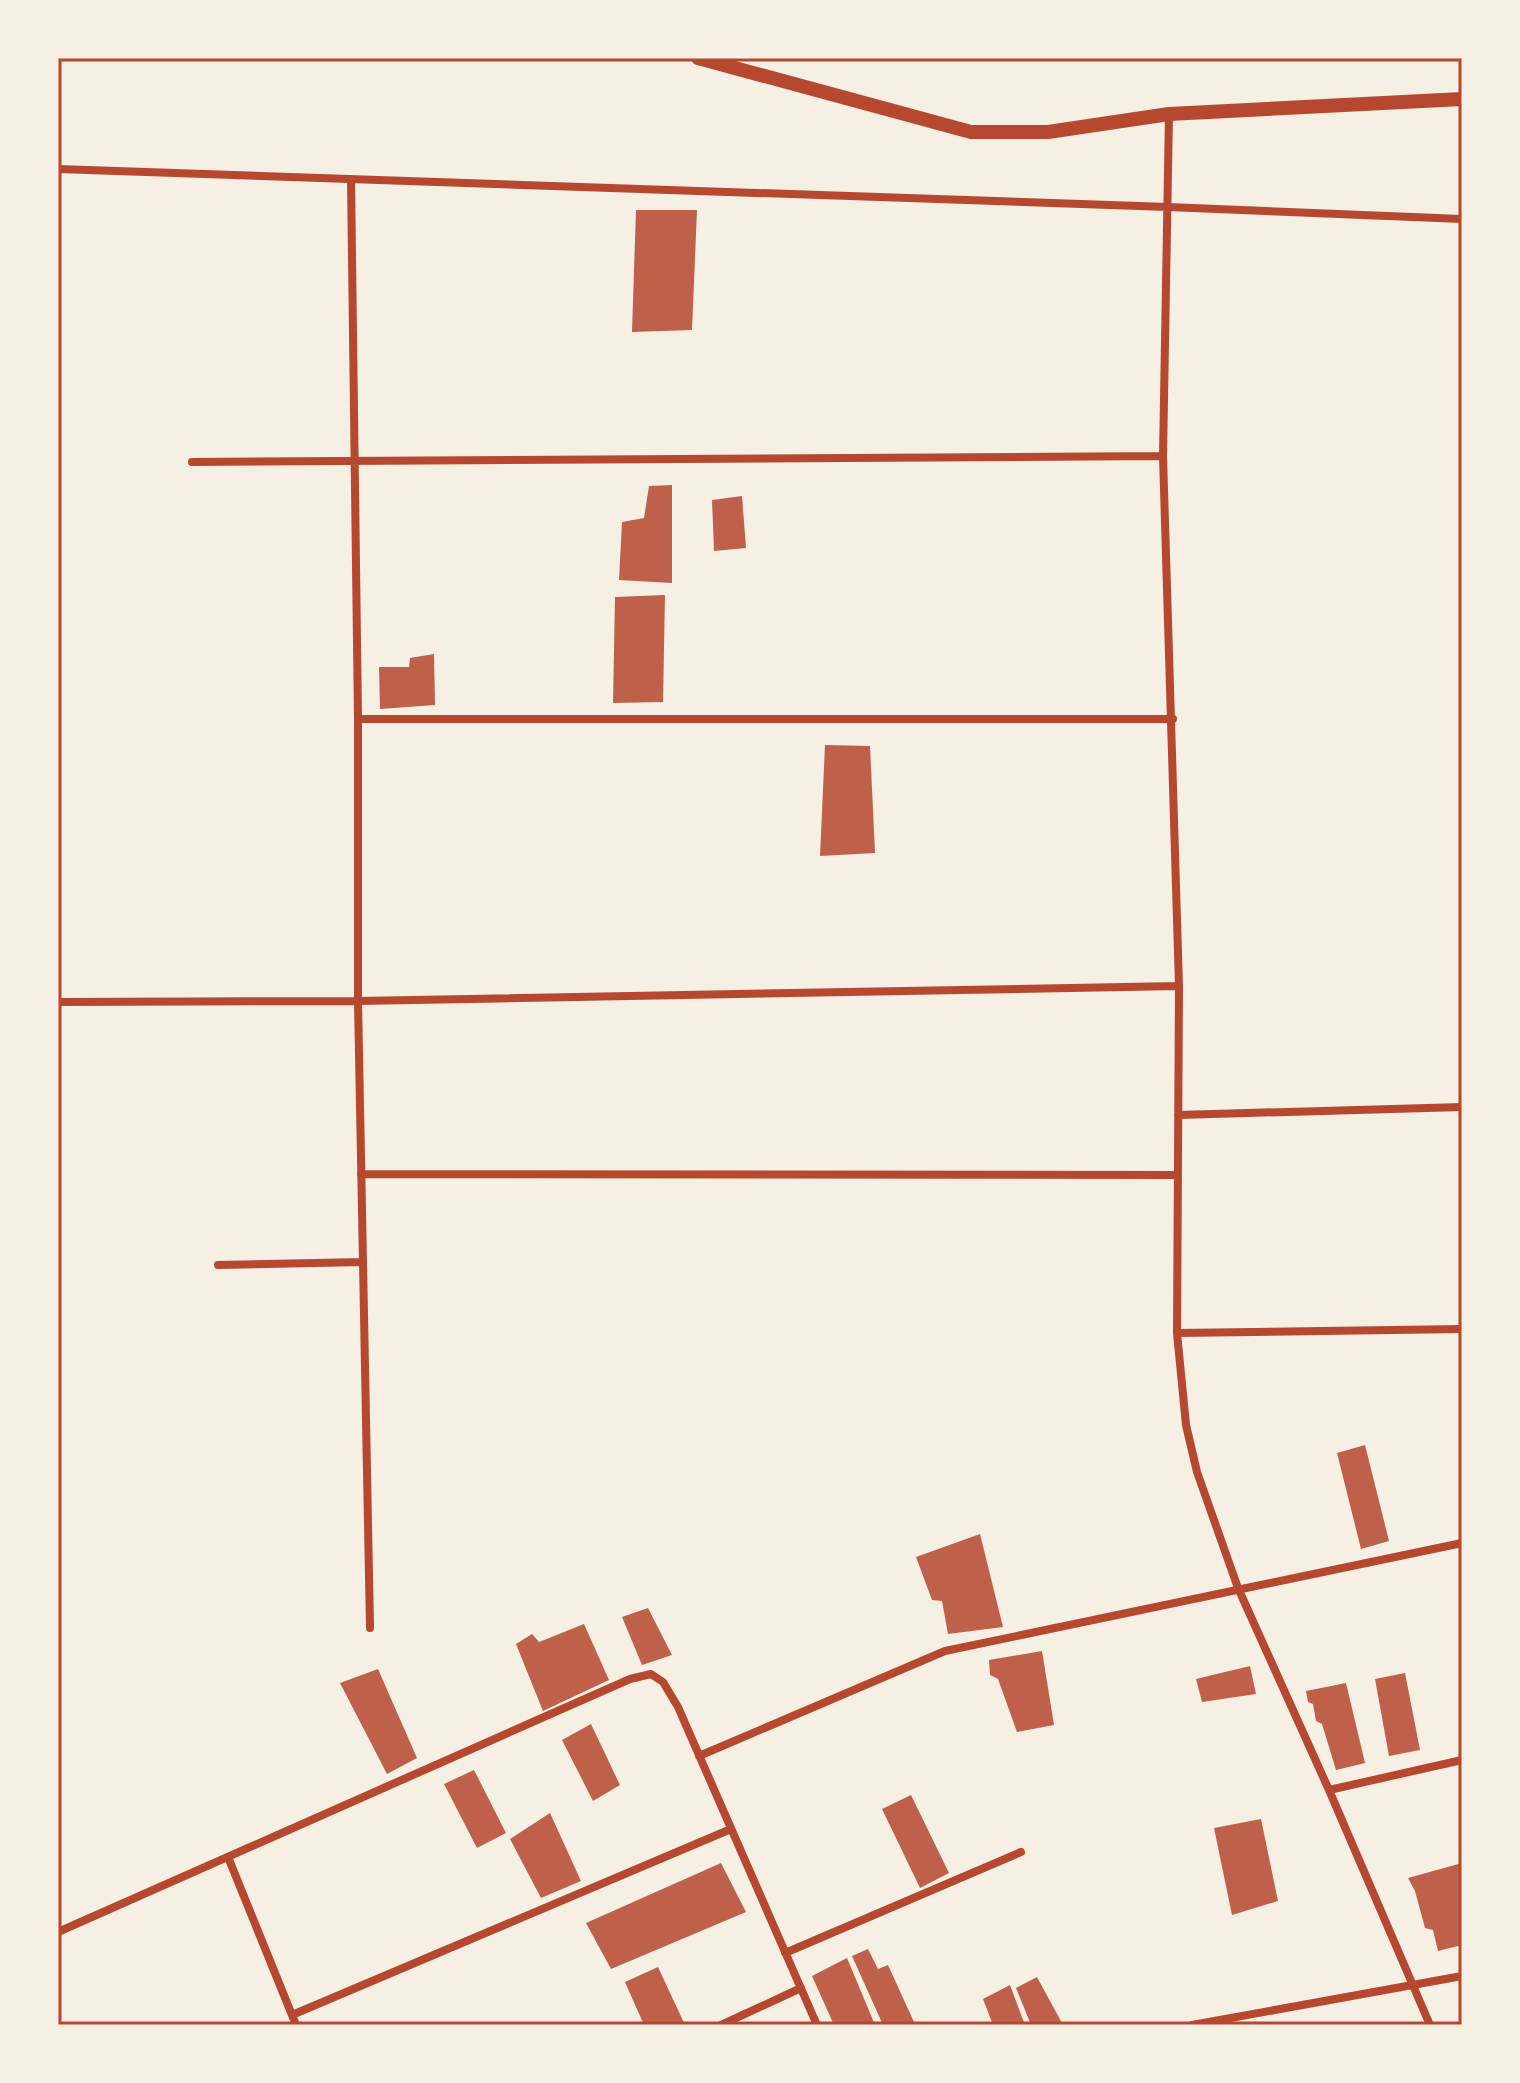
<svg xmlns="http://www.w3.org/2000/svg" width="1520" height="2083" font-family="'Roboto Condensed',sans-serif">
  <style>
    .building { fill: #bf614a }
    .lines { fill: none; stroke-linecap: round; stroke-linejoin: round }
    .minor { stroke: #b5482f; stroke-width: 8 }
    .tertiary { stroke: #b5482f; stroke-width: 14 }
    .neatline { fill: none; stroke: #b5482f; stroke-width: 3 }
  </style>
  <rect width="100%" height="100%" fill="#f6efe4"/>
  <path class="building" d="M636 210H697L692 330 632 332Z
    M672 485V583L619 580 622 522 644 518 649 486Z
    M742 496 746 548 714 551 712 500Z
    M665 595 663 702 613 703 615 597Z
    M434 654 435 705 380 709 379 667H409L410 658Z
    M825 745 870 746 875 853 820 856Z
    M1365 1445 1389 1541 1361 1549 1337 1453Z
    M980 1534 1003 1627 948 1634 942 1601 932 1600 916 1557Z
    M648 1608 672 1655 642 1665 622 1617Z
    M584 1624 609 1680 543 1711 516 1644 532 1634 539 1642Z
    M1042 1651 1054 1725 1017 1732 998 1679 990 1675 989 1660Z
    M1250 1666 1256 1694 1202 1702 1196 1679Z
    M378 1669 417 1758 387 1774 340 1683Z
    M1405 1673 1420 1750 1389 1756 1375 1679Z
    M1346 1683 1365 1763 1336 1770 1322 1724 1316 1721 1313 1704 1308 1702 1306 1691Z
    M591 1724 620 1785 593 1801 562 1740Z
    M474 1770 506 1833 477 1848 444 1784Z
    M911 1795 949 1873 920 1888 882 1809Z
    M550 1813 581 1881 541 1898 510 1839Z
    M1261 1819 1278 1901 1232 1915 1214 1828Z
    M721 1863 746 1912 611 1969 586 1923Z
    M1462 1863V1945L1438 1951 1433 1930 1425 1928 1415 1891 1408 1878Z
    M868 1949 878 1969 888 1965 914 2022 908 2025H883L852 1956Z
    M847 1958 875 2025H834L812 1976Z
    M658 1967 685 2025H644L625 1982Z
    M1037 1977 1063 2025H1031L1016 1988Z
    M1010 1985 1025 2025H993L983 1999Z"/>
  <g class="lines">
    <path class="minor" d="M1169 114 1163 456 1179 986 1177 1333 1186 1425 1197 1472 1238 1588 1329 1790 1430 2025
      M58 169 1168 207 1462 219
      M351 179 358 719V1001L370 1628
      M192 462 1163 456
      M358 719H1173
      M58 1002 358 1001 1179 986
      M1178 1115 1462 1107
      M361 1174 1178 1175
      M218 1265 363 1262
      M1177 1333 1462 1329
      M699 1756 945 1651 1462 1543
      M1329 1790 1462 1760
      M228 1857 296 2025
      M58 1932 630 1679 651 1674 663 1682 678 1707 817 2025
      M785 1953 1021 1852
      M292 2015 731 1829
      M721 2025 801 1988
      M1192 2025 1462 1976"/>
    <path class="tertiary" d="M698 58 971 132H1048L1169 114 1462 99"/>
  </g>
  <rect width="1520" height="2083" fill="none" stroke="#f6efe4" stroke-width="120"/>
  <rect x="60" y="60" width="1400" height="1963" class="neatline"/>
</svg>
